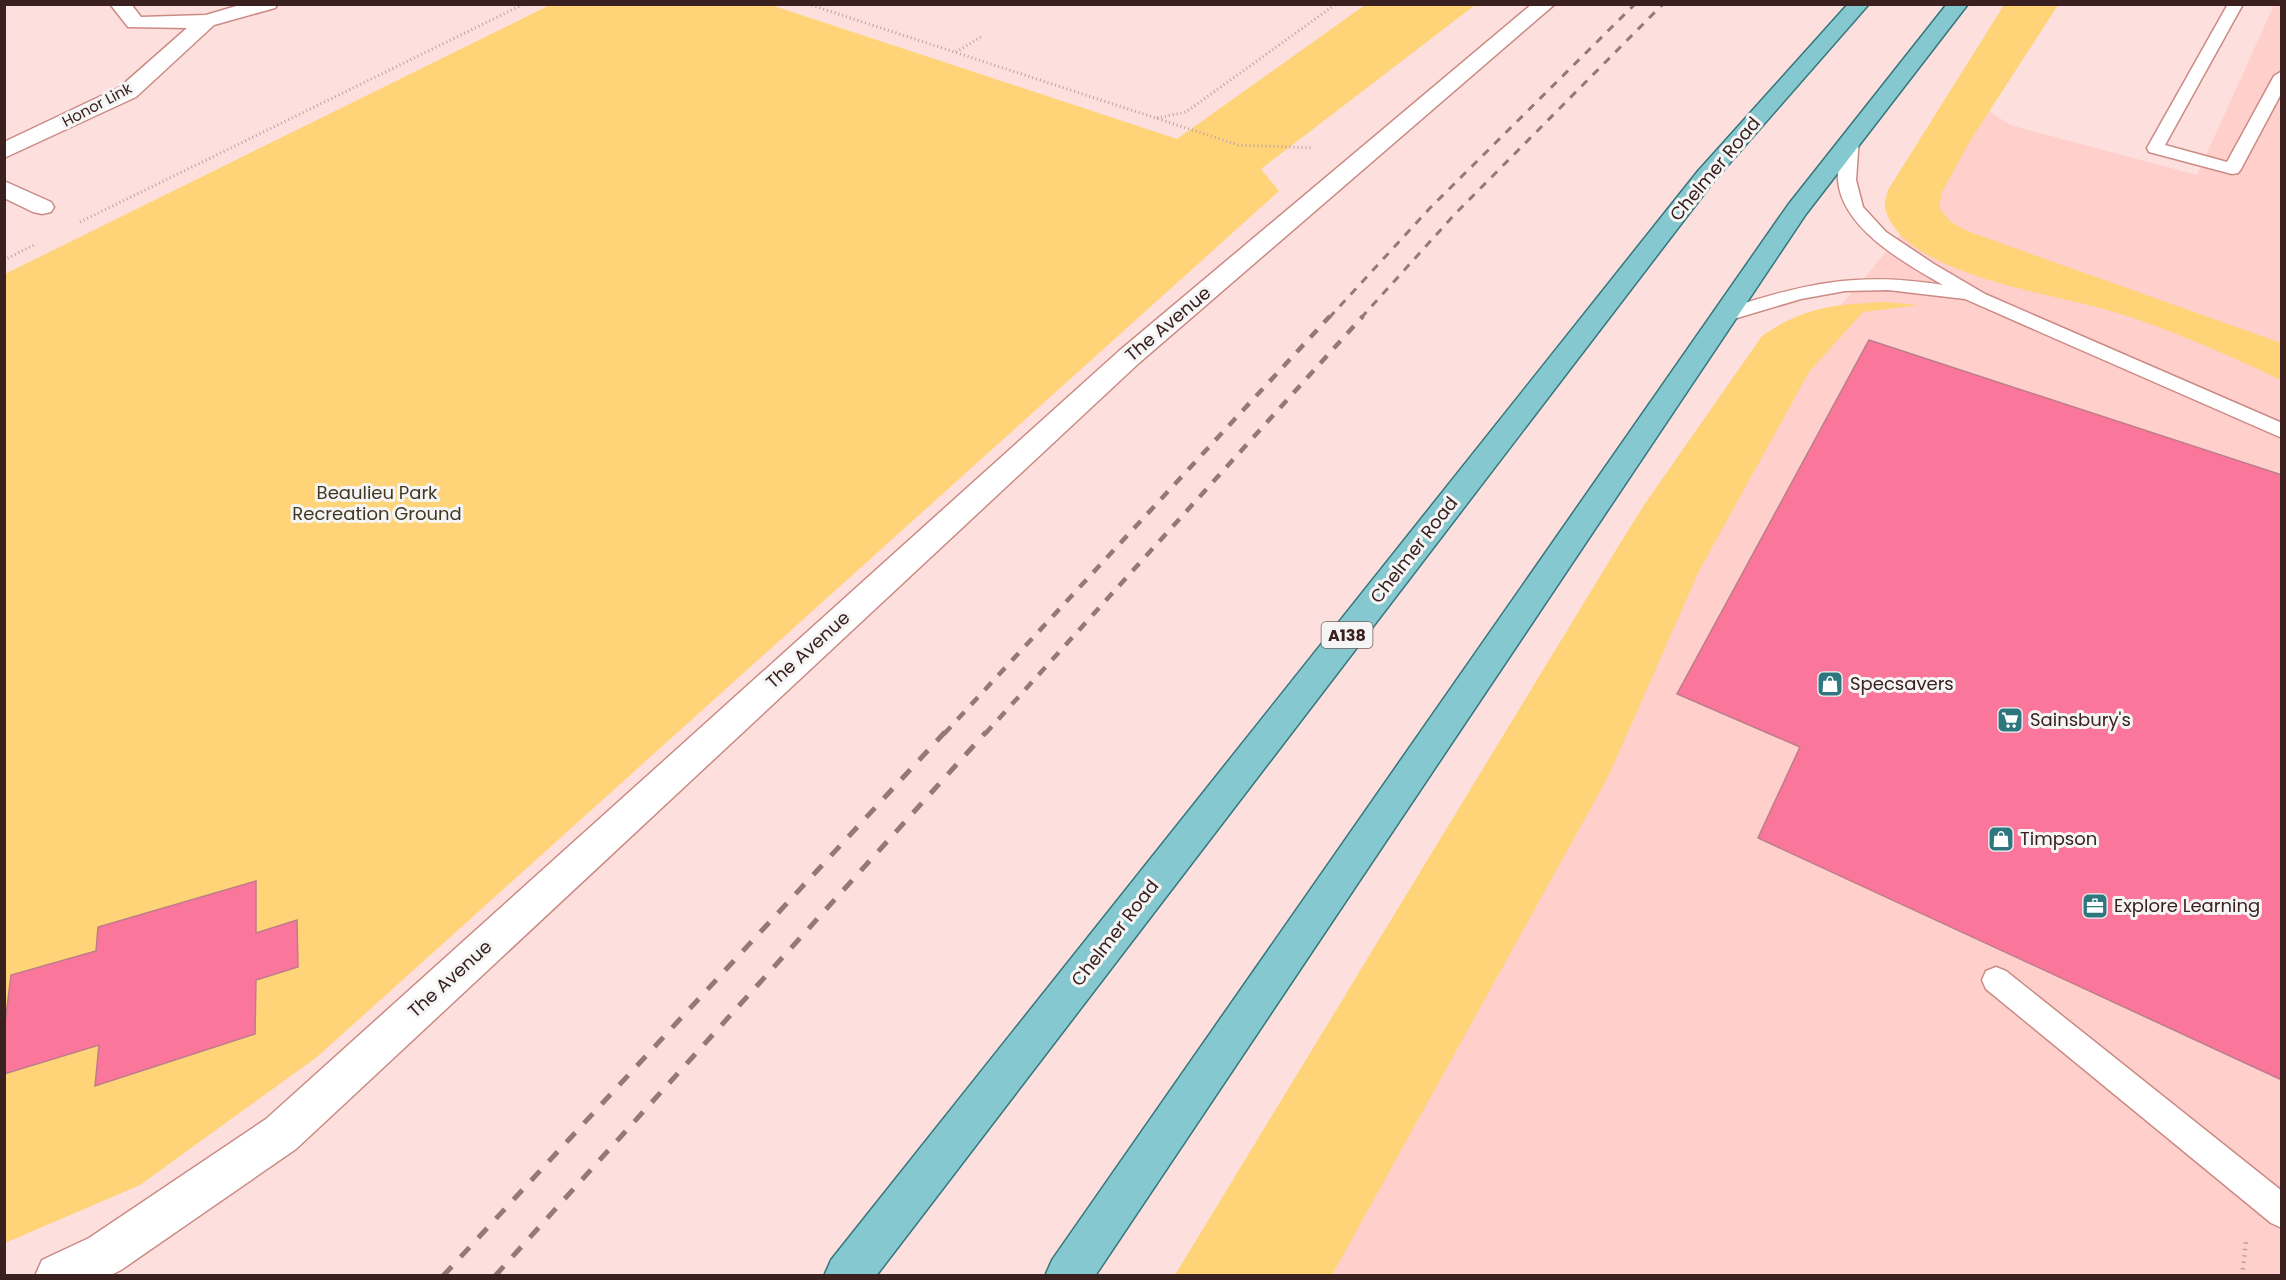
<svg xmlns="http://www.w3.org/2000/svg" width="2286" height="1280" font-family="Poppins,sans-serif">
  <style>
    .built { fill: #ffcfcb }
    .green { fill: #ffd378 }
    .building { fill: #fb769b; stroke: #bc7d8b; stroke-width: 1.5 }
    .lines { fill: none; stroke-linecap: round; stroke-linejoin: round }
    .lane-casing { stroke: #cc8a85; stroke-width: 3 }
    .street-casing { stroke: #cc8a85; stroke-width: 3 }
    .primary-casing { stroke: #35767d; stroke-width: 3 }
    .path-far1 { stroke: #bea29f; stroke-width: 3; stroke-dasharray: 1 3; stroke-linecap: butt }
    .path { stroke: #bea29f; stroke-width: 4.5; stroke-dasharray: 1.5 5; stroke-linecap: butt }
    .lane { fill: #fff; fill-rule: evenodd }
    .street { fill: #fff; fill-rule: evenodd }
    .primary { fill: #85c8cf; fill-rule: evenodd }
    .rail-far2 { stroke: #947976; stroke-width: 3; stroke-dasharray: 8 8; stroke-linecap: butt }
    .rail-far1 { stroke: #947976; stroke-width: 4.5; stroke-dasharray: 10 10; stroke-linecap: butt }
    .rail { stroke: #947976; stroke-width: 5; stroke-dasharray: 13 13; stroke-linecap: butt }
    .labels { text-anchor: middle; stroke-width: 6; stroke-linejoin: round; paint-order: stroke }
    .far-street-label { font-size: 15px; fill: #3a211f; stroke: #f5f5f5 }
    .shield { fill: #f5f5f5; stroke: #72615f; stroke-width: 1.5 }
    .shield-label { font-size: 16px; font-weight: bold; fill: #3a211f }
    .street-label { font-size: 18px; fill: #3a211f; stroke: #f5f5f5 }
    .park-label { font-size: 18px; fill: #423720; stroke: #f5f5f5 }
    .poi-label { font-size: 18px; fill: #3a211f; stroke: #f5f5f5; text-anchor: start }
  </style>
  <rect width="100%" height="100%" fill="#fde0dd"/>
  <path class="built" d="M2274 5H2281V1275L1316 1276 1820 330 1918 214 1989 111 2010 125 2197 175Z"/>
  <path class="green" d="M550 5H771L1177 139 1365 5H1475L1261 169 1279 191 317 1057 140 1185 5 1243V274Z
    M2004 5H2058L1970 141 1942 192 1939 208 1951 222 1967 231 2281 343V380C2226 354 2170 329 2111 311 2057 294 1901 275 1885 208 1884 203 1887 195 1888 190Z
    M1885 302 1919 305 1863 312 1809 372 1699 571 1608 777 1332 1275H1175L1616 550 1644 505 1762 336C1803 307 1837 304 1885 302Z"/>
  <path class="building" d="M1869 340 2282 475V1080L1758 838 1800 747 1677 694Z
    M256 881V933L297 920 298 967 256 980 255 1034 95 1086 99 1045 4 1074V1032L11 975 96 951 98 927Z"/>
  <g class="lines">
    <g class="lane-casing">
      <path id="lane" d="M2228 4H2243L2165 145 2227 162 2274 76 2282 71V92L2241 169 2238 173 2232 174 2149 152 2147 148Z
        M1851 133 1859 138 1856 180 1863 207 1886 232 1934 264 1985 294 2282 423V438L1965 299 1888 290 1845 291 1801 299 1727 321 1720 319 1717 315 1720 311C1802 284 1856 271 1943 285 1905 263 1842 229 1838 180 1837 167 1841 151 1843 138Z
        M1996 967 2006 971 2282 1191V1228L2271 1223 1986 989 1982 980 1986 971Z"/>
    </g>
    <g class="street-casing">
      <path id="street" d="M110 4H131L141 17 206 15 243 4H278L275 8 214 25 136 97 4 158V142L120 87 187 28 128 27Z
        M1532 4H1555L1139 363 296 1149 121 1270 109 1276H35L42 1260 89 1238 266 1119 1119 351Z
        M4 181 51 202 54 207 51 212 42 214 33 212 4 198Z"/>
    </g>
    <g class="primary-casing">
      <path id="primary" d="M1848 4H1869L1714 181 876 1276H824L831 1260 1698 171Z
        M1947 4H1968L1806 214 1095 1276H1045L1052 1260 1788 205Z"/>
    </g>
    <path class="path-far1" d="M808 4 1238 145 1313 148
      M956 52 981 37
      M1157 118 1186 112 1336 4
      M80 222 524 4
      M4 260 36 244"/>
    <path class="path" d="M2242 1276 2246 1241"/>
    <use href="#lane" class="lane"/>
    <use href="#street" class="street"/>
    <use href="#primary" class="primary"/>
    <path class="rail-far2" d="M1329 318 1430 208 1635 4
      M1361 318 1455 214 1663 4"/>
    <path class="rail-far1" d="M944 734 1330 316
      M985 734 1363 316"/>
    <path class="rail" d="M443 1276 945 732
      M495 1276 986 732"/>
  </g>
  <defs>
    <g id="shop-square" transform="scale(1.35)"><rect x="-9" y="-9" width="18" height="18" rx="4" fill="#2f777f" stroke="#f5f5f5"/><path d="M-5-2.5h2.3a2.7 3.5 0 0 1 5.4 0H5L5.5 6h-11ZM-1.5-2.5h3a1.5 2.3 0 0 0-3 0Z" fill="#fff"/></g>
    <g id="supermarket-square" transform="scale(1.35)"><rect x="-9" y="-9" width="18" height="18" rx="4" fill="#2f777f" stroke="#f5f5f5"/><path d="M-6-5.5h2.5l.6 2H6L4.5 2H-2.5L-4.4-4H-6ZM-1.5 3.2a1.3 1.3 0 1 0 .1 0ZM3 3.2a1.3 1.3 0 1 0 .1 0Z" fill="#fff"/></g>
    <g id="office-square" transform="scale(1.35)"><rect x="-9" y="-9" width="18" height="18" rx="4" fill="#2f777f" stroke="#f5f5f5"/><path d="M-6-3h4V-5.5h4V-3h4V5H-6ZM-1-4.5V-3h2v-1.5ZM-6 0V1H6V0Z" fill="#fff"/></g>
  </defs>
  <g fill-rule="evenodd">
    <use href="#shop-square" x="1830" y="684"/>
    <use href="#supermarket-square" x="2010" y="720"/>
    <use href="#shop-square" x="2001" y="839"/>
    <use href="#office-square" x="2095" y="906"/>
  </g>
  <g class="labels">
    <g class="far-street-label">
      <text transform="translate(97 105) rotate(-28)" y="5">Honor Link</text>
    </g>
    <rect class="shield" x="1321.5" y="622" width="51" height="26" rx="4.5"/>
    <g class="shield-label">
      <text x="1347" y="641">A138</text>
    </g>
    <g class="street-label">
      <text transform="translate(1715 169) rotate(-50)" y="6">Chelmer Road</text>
      <text transform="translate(1168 324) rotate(-40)" y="6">The Avenue</text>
      <text transform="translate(1414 550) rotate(-52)" y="6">Chelmer Road</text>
      <text transform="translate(808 650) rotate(-42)" y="6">The Avenue</text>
      <text transform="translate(1115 933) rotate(-52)" y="6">Chelmer Road</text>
      <text transform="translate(450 979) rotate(-42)" y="6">The Avenue</text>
    </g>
    <g class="park-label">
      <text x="377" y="499">Beaulieu Park<tspan x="377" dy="21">Recreation Ground</tspan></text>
    </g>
    <g class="poi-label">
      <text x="1850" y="690">Specsavers</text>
      <text x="2030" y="726">Sainsbury's</text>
      <text x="2020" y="845">Timpson</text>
      <text x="2114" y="912">Explore Learning</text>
    </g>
  </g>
  <rect width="2286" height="1280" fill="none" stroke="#3a211f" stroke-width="12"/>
</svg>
